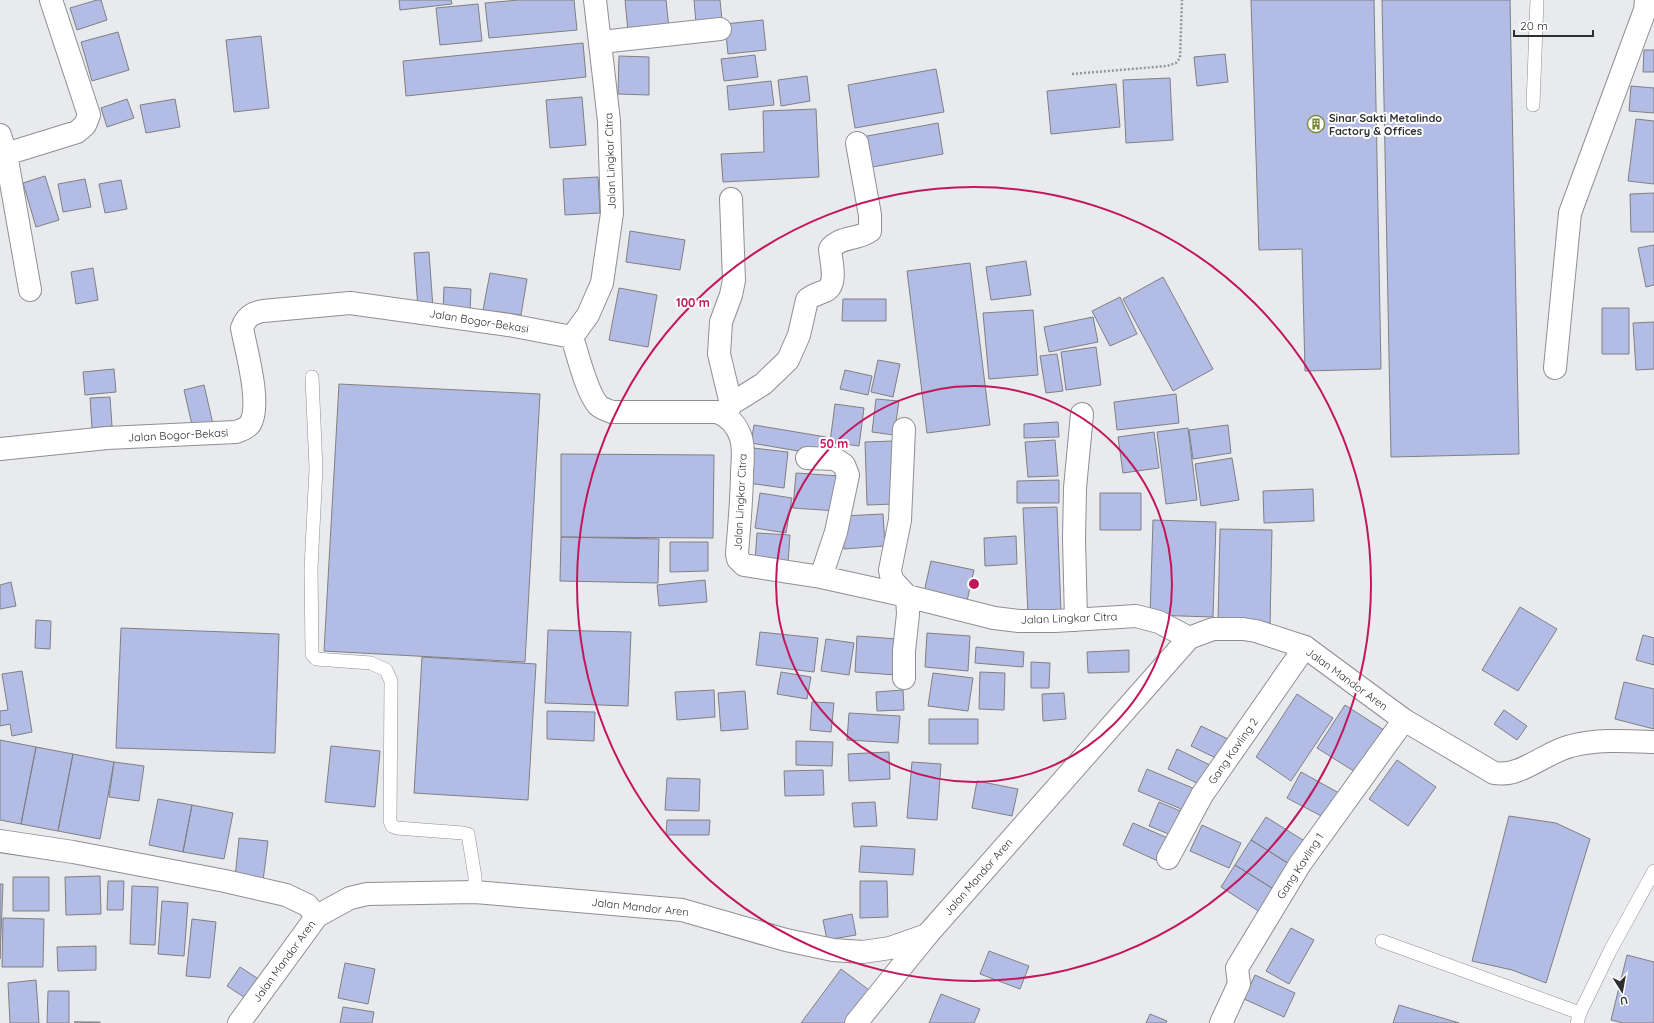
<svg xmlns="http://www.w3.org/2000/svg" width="1654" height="1023" font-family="Quicksand,sans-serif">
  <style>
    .building { fill: #b3bce5; stroke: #7f8083 }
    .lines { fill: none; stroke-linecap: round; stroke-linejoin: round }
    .lane-casing { stroke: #8f8f93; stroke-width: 14 }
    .street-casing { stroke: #8f8f93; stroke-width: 24 }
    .secondary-casing { stroke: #8f8f93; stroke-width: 24 }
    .path { stroke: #959698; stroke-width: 2.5; stroke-dasharray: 2 2; stroke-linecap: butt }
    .lane { stroke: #fff; stroke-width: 13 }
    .street { stroke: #fff; stroke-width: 22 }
    .secondary { stroke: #fff; stroke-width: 22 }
    .ring { fill: none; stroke: #c2185b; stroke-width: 2 }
    .labels { text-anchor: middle; stroke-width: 4; stroke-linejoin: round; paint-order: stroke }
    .poi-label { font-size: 11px; font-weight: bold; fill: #2e2f30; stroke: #fff; text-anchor: start }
    .street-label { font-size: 11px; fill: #2e2f30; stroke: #fff }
    .centre { fill: #c2185b; stroke: #fff; stroke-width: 2 }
    .ring-label { font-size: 12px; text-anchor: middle; font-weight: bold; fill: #c2185b; stroke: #fff; stroke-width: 4; stroke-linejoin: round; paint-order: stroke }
  </style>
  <rect width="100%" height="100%" fill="#e9eaed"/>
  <path class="building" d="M97 0H101L107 20 77 30 70 8Z
    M399 0H451L452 4 400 10Z
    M519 0H574L577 30 489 38 485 3Z
    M625 0H666L669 28 628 32Z
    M694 0H720L722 20 696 23Z
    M1251 0H1374L1381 369 1305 371 1302 249 1259 250Z
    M1382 0H1510L1519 454 1391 457Z
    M478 4 482 41 440 45 436 8Z
    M763 20 766 50 728 54 725 24Z
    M118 32 129 70 92 81 81 42Z
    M261 36 269 108 234 112 226 40Z
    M583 43 586 77 406 96 403 61Z
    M1644 50H1654V72H1643Z
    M1225 54 1228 82 1197 86 1194 57Z
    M755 55 758 77 724 81 721 59Z
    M619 56 649 57V95L618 94Z
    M936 69 944 112 855 128 848 85Z
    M807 76 810 101 781 106 778 80Z
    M1170 78 1173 140 1126 143 1123 80Z
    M771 81 774 105 729 110 727 86Z
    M1116 84 1120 127 1051 134 1047 91Z
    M1631 86 1654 88V113L1629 111Z
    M582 97 586 145 550 148 546 100Z
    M127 99 134 118 107 127 101 108Z
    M175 99 180 127 146 133 140 105Z
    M816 109 819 177 723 182 721 154 764 152 763 111Z
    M1636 119 1654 121V184L1628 181Z
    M938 123 943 154 867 168 862 137Z
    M45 176 59 220 36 227 23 183Z
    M598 177 600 213 565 215 563 179Z
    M85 179 91 207 63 212 58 184Z
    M121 180 127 209 105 213 99 184Z
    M1654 193V232H1631L1630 194Z
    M630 231 685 240 680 270 626 262Z
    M1654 245V285L1646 287 1638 248Z
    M429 252 433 308 418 309 414 253Z
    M1026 261 1031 295 991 300 986 267Z
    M970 263 990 425 927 433 907 271Z
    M93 268 98 300 76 304 71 272Z
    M490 273 527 279 521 315 483 310Z
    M1163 277 1213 369 1173 391 1123 299Z
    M444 287 471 289 470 312 443 310Z
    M619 288 657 295 648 347 609 340Z
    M1120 297 1137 334 1110 346 1092 311Z
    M843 299H886V321H842Z
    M1602 308H1629V354H1602Z
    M1033 310 1038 375 989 379 983 313Z
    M1093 317 1098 342 1049 352 1044 327Z
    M1654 322V369L1636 370 1633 323Z
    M1096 347 1101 385 1066 390 1061 352Z
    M1057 354 1063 391 1046 393 1040 356Z
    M878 360 900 364 893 397 871 392Z
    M114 369 116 392 85 395 83 372Z
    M845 370 872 376 868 395 840 389Z
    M339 384 540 394 525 662 324 651Z
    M204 385 213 424 193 429 184 390Z
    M1176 394 1179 423 1117 430 1114 402Z
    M110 397 112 426 92 428 90 398Z
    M876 399 899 401 894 435 872 432Z
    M835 404 864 408 859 446 830 442Z
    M1058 422 1059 437 1024 438V424Z
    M754 425 826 437 822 455 751 443Z
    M1228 425 1231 453 1193 459 1189 430Z
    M1188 428 1197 500 1166 504 1157 432Z
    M1154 432 1159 468 1123 473 1118 437Z
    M1055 440 1058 476 1028 477 1025 442Z
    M893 441 895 504 867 505 865 442Z
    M753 448 788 452 784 488 748 483Z
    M561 454 714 455 713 538 561 537Z
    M1232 458 1239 500 1201 506 1195 464Z
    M796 473 840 476 837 511 793 508Z
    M1059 480V503H1017V481Z
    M1313 489 1314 521 1264 523 1263 491Z
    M760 493 792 498 786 533 755 528Z
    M1100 493H1141V530H1100Z
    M1057 507 1061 612 1028 614 1023 508Z
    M883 514 885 546 844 549 843 516Z
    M1153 520 1216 522 1213 617 1150 615Z
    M1220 529 1272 530 1270 625 1218 624Z
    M757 533 790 535 788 563 755 561Z
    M1016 536 1017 564 985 566 984 538Z
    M561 537 659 539 658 583 560 581Z
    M670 542H708V571L670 572Z
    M931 561 974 570 967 601 924 592Z
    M705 580 707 602 659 606 657 585Z
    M11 582 16 606 0 609V585Z
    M1520 607 1557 629 1518 691 1482 670Z
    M36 620 51 621 50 649 35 648Z
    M121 628 279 634 275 753 116 748Z
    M548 630 631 632 628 706 545 703Z
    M760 632 818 638 814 672 756 665Z
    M927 633 970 636 968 671 925 667Z
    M1643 635 1654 638V665L1636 660Z
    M857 636 898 639 896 675 855 672Z
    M826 639 854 643 849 675 821 671Z
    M976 647 1024 652 1023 667 975 663Z
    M1129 650V672L1088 673 1087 652Z
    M422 657 536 664 528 800 414 793Z
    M1031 662 1050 663 1049 688H1031Z
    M22 671 32 732 12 736 10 724 0 726V711L8 710 2 674Z
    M781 672 811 677 807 699 777 694Z
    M980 672 1005 673 1004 710 979 709Z
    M933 673 973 678 968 711 928 706Z
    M1624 682 1654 689V729L1615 719Z
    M714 690 715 717 677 720 675 692Z
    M903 690 904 710 877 711 876 692Z
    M745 691 748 729 721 731 718 693Z
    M1064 693 1066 719 1043 721 1042 694Z
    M1297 694 1333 718 1291 781 1256 757Z
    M812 702 834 703 831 732 810 730Z
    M1345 705 1387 732 1360 775 1317 748Z
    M1504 710 1527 726 1517 740 1494 724Z
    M547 711 595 712 594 741 547 739Z
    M849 713 900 716 898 743 847 740Z
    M929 719H978V744H929Z
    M1201 726 1230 740 1220 760 1191 746Z
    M0 740 36 747 21 824 0 820Z
    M796 741 833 742 832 766 796 765Z
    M331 746 380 751 375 807 325 802Z
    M36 747 73 754 58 831 21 824Z
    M1177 749 1214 767 1205 787 1168 769Z
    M889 752 890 779 849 781 848 754Z
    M73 754 114 762 100 839 58 831Z
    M1397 760 1436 787 1408 826 1369 799Z
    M114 762 144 766 139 801 109 797Z
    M912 762 941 764 937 820 907 818Z
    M1147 769 1195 789 1186 811 1138 791Z
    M823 770 824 795 785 796 784 771Z
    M1301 772 1339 793 1325 818 1287 798Z
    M667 778 700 779 699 811 665 810Z
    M977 781 1018 789 1012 816 972 808Z
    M158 799 192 805 183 852 149 845Z
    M875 802 877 826 854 827 852 803Z
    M1159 802 1185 813 1176 837 1149 826Z
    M192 805 233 813 224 859 183 852Z
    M1509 816 1556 823 1590 839 1546 983 1512 970 1472 961Z
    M1266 817 1306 842 1291 865 1251 840Z
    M667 820H710L709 835H666Z
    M1133 823 1170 839 1160 862 1123 845Z
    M1202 825 1241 843 1229 868 1190 851Z
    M239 838 268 841 263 881 235 878Z
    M1251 840 1291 865 1275 890 1235 865Z
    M861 846 915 849 913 875 859 872Z
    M1235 865 1275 890 1260 912 1221 887Z
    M100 876 101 914 66 915 65 877Z
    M13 877H49V911H13Z
    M108 881H124L123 910H107Z
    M860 881H887L888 917 860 918Z
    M0 884H3L0 959Z
    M132 886 158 887 155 945 130 944Z
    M162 901 188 903 184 956 158 954Z
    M852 914 856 935 827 940 823 920Z
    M3 918 44 919 43 967H2Z
    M192 919 216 922 210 978 186 976Z
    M1291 928 1314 940 1289 984 1266 971Z
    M96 946V970L58 971 57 947Z
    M989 951 1029 966 1020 989 980 974Z
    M1627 955 1654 962V1023H1623L1611 1020Z
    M345 963 375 969 368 1004 338 998Z
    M240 967 260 980 247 999 227 986Z
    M841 969 869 990 844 1023H801Z
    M1255 975 1295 993 1284 1017 1244 999Z
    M36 980 39 1023H10L8 983Z
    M48 991H69V1023H47Z
    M941 994 980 1009 974 1023H929Z
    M1399 1005 1459 1023H1393Z
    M343 1007 374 1012 372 1023H340Z
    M1150 1014 1167 1021 1166 1023H1146Z
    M74 1022H100V1023Z"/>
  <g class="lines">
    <g class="lane-casing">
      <path id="lane" d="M1533 105 1537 0
        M312 377 316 469 311 568 312 654 316 659 371 663 386 670 391 681 390 821 392 826 397 828 463 833 468 834 475 877V892
        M1382 941 1580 1013
        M1577 1023 1580 1013 1610 951 1654 871"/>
    </g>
    <g class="street-casing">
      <path id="street" d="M595 0 609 121 612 213 602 283 588 315 572 337C578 355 586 391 598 405 602 409 607 410 612 412H717C728 416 737 425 741 438 744 448 743 460 742 471 742 499 739 527 737 554L738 559 744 565 821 577 907 596 994 618 1019 621H1055L1136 616 1159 622 1189 638
        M601 42 720 29
        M0 135 6 154 30 290
        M6 154 77 132 85 125 89 115 51 0
        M731 199 734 280 731 295 721 322 719 354 731 404
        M1555 368 1570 213 1645 10 1646 0
        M726 415 731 404 763 384 788 360 799 335 807 300C812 295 818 294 825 291 838 285 831 261 830 249 840 236 858 240 870 231V215L857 143
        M904 429 900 520 890 570 892 580 907 596 908 614 904 651V678
        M0 449 107 438 236 432C241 430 246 429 250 424 262 405 246 350 242 328 246 317 252 313 263 311L350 303 509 325 572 337
        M807 458 835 459 844 465 848 475 836 532 821 577
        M1076 620 1074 539 1075 488 1082 414
        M0 841 73 852 225 881 286 895 307 905 317 916
        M1168 858 1202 795 1305 647
        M856 1023 927 935
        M1221 1023 1239 984 1237 968 1300 864 1404 720"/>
    </g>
    <g class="secondary-casing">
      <path id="secondary" d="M239 1023 317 916 350 898 367 894 475 892 682 910 786 940 833 950 863 952 890 948 927 935 1189 638 1213 629H1243L1256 631 1305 647 1404 720 1494 773C1521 778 1545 752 1571 746 1598 739 1627 741 1654 742"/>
    </g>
    <path class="path" d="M1072 74 1167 66 1176 63 1180 58 1182 0"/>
    <use href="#lane" class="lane"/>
    <use href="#street" class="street"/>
    <use href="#secondary" class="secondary"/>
  </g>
  <g class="ring">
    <circle cx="974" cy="584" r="198"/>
    <circle cx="974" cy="584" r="397"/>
  </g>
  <defs>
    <g id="building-ring" transform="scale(0.9)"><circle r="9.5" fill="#fff" stroke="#7c8836" stroke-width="1.5"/><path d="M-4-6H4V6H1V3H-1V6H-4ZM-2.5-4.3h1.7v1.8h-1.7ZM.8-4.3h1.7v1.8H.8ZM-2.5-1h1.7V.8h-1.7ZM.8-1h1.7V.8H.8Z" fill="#7c8836"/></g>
  </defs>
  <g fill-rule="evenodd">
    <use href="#building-ring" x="1316" y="124"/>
  </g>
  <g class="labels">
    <g class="poi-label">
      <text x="1329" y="122">Sinar Sakti Metalindo<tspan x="1329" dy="13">Factory &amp; Offices</tspan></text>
    </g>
    <g class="street-label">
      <text transform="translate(610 161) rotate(-92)" y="4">Jalan Lingkar Citra</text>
      <text transform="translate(479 321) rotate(9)" y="4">Jalan Bogor-Bekasi</text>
      <text transform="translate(178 435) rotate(-3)" y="4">Jalan Bogor-Bekasi</text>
      <text transform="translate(740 502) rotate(-87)" y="4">Jalan Lingkar Citra</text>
      <text transform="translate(1069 618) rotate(-2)" y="4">Jalan Lingkar Citra</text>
      <text transform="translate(1347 679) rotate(36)" y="4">Jalan Mandor Aren</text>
      <text transform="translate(1233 751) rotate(-55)" y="4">Gang Kavling 2</text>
      <text transform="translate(1300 866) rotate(-57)" y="4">Gang Kavling 1</text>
      <text transform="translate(978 877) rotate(-49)" y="4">Jalan Mandor Aren</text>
      <text transform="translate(640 907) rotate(6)" y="4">Jalan Mandor Aren</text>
      <text transform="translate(284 961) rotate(-54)" y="4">Jalan Mandor Aren</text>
    </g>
  </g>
  <circle cx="974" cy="584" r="6" class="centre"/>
  <g class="ring-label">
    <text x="693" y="307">100 m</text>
    <text x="834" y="448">50 m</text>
  </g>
  <g transform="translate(1622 991) rotate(169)" stroke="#ffffff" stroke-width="3" paint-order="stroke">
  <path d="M0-3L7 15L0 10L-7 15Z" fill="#2e2f30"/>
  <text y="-6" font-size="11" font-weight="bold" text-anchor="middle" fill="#2e2f30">U</text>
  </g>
  <path d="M1514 30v6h79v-6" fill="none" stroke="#2e2f30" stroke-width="2"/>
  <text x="1520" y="30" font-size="12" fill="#2e2f30" stroke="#ffffff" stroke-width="3" paint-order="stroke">20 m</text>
</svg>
